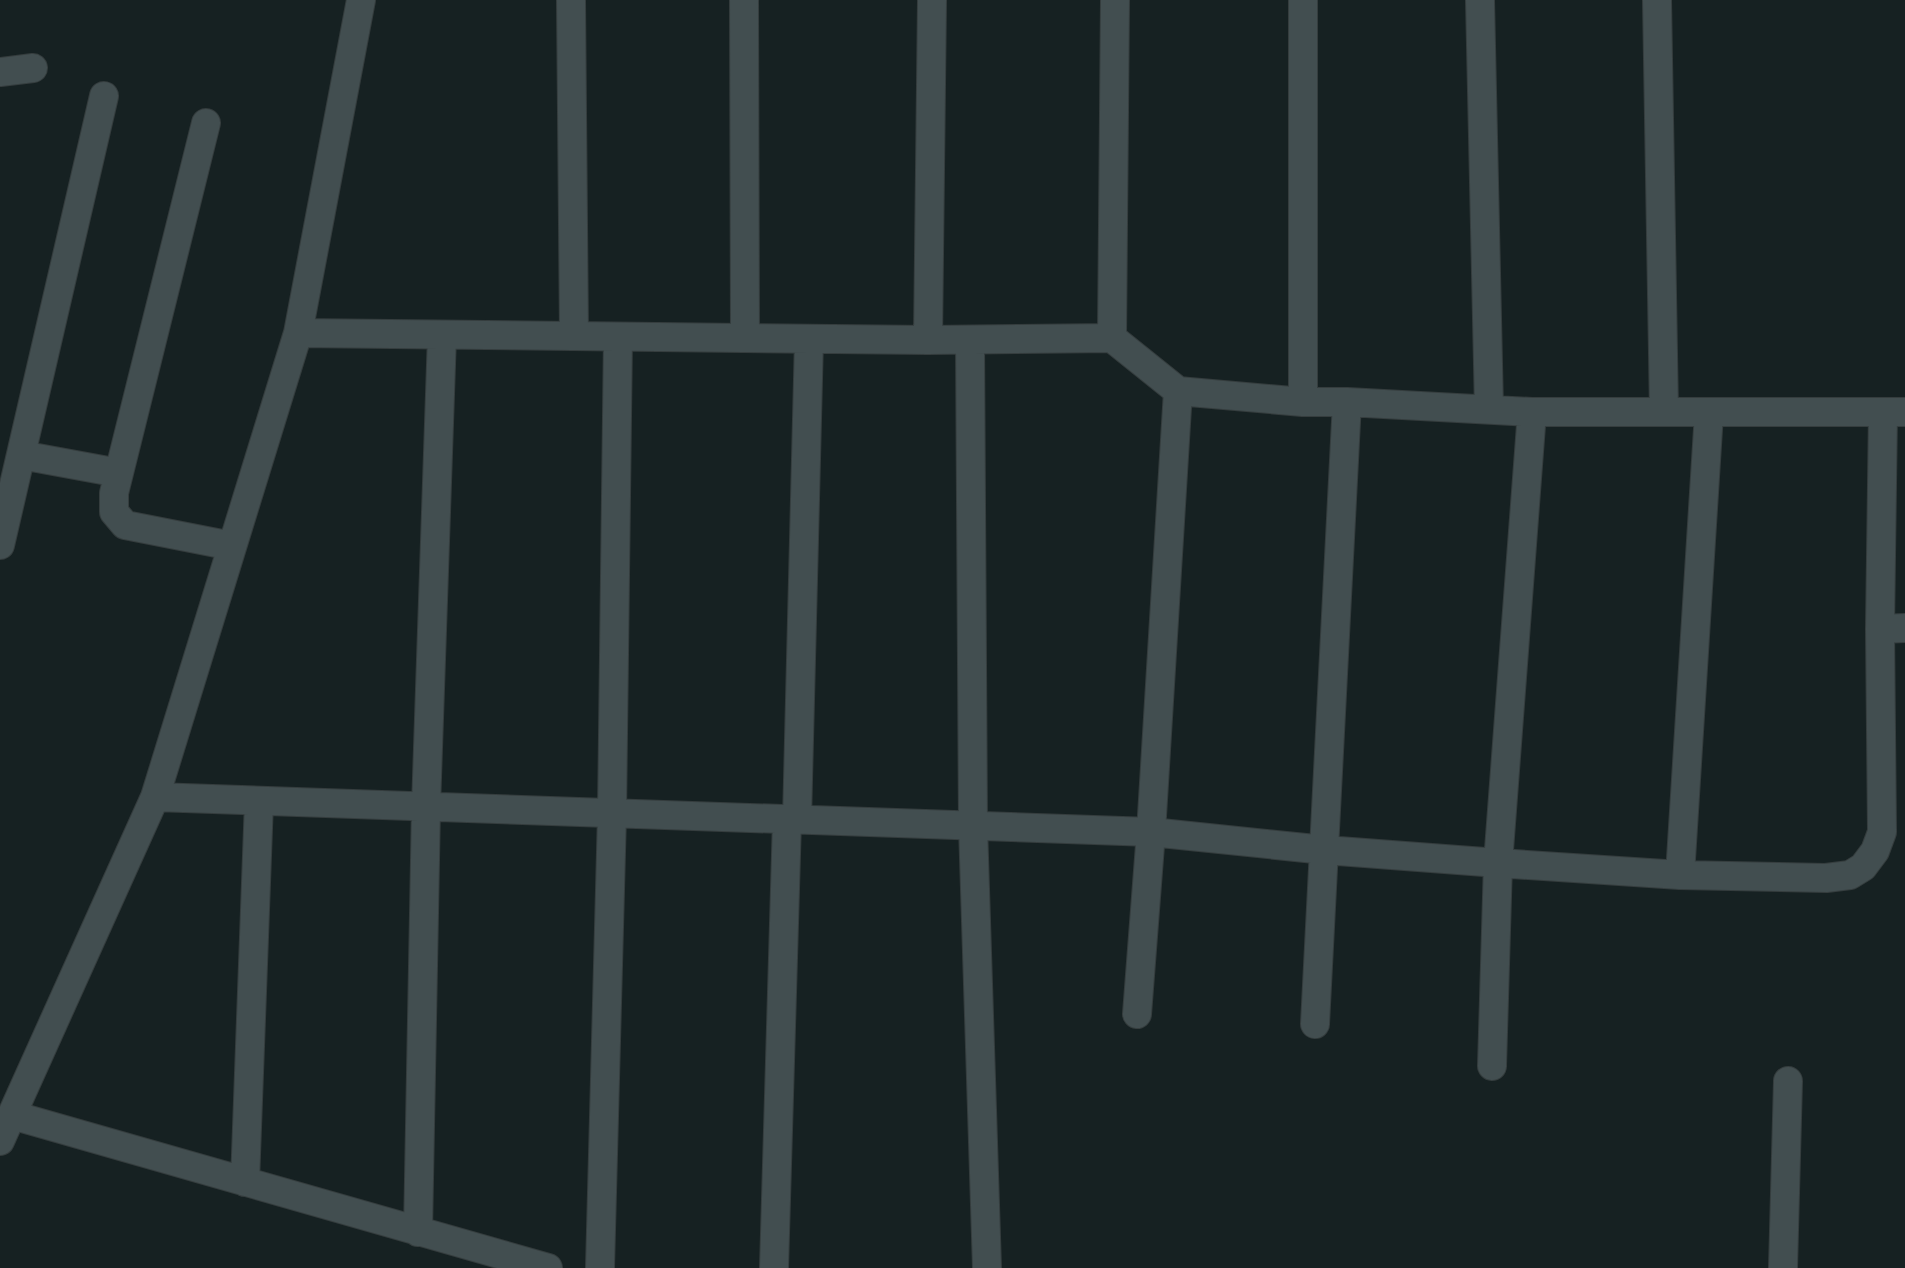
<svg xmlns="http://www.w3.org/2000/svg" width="1905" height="1268" font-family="Raleway,sans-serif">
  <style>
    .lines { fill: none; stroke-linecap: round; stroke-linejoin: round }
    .minor-casing { stroke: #353d3e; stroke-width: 30 }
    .minor { stroke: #424e50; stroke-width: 28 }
  </style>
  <rect width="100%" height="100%" fill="#162122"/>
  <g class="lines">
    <g class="minor-casing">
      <path id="minor" d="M571 0 574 336
        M744 0 745 338
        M1303 0V402
        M1480 0 1489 409
        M1657 0 1664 412
        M0 72 33 68
        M206 123 114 493V512L125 525 232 546
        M298 333 928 340 1112 338 1178 391 1151 832 1137 1014
        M1112 338 1115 0
        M928 340 932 0
        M970 340 973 826 987 1268
        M1178 391 1303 402H1347L1532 412H1905
        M21 455 119 473
        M0 545 104 96
        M1880 629 1905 628
        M155 797 1151 832 1325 850 1498 863 1680 875 1826 878 1850 875 1863 867 1875 851 1882 832 1880 629 1883 412
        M797 820 809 339
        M1680 875 1709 413
        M1315 1024 1347 402
        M1492 1066 1498 863 1532 412
        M12 1115 548 1268
        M0 1141 155 797 298 333 361 0
        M245 1182 259 801
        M418 1232 426 807 442 335
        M600 1268 612 814 618 337
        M774 1268 787 820
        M1783 1268 1788 1081"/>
    </g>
    <use href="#minor" class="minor"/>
  </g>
</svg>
